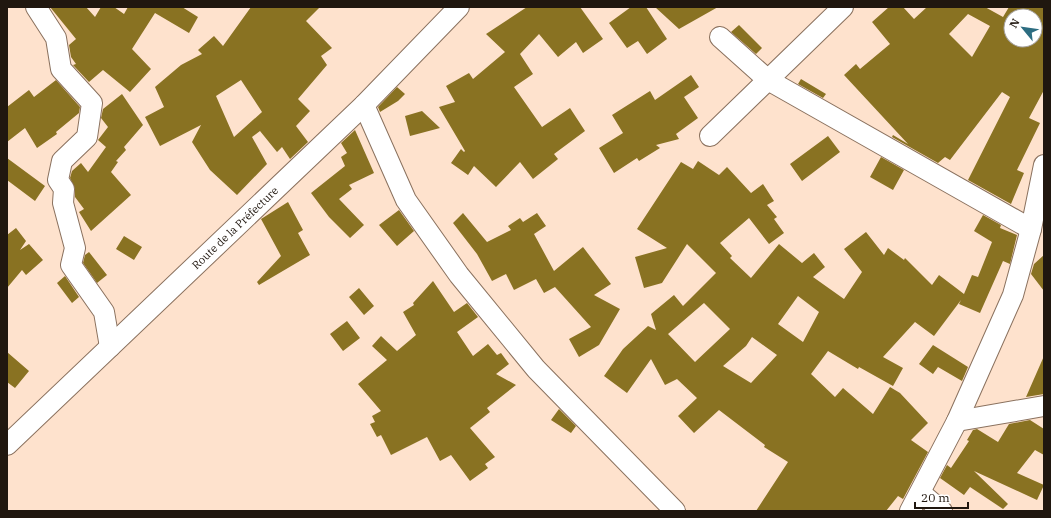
<svg xmlns="http://www.w3.org/2000/svg" width="1051" height="518" font-family="'IBM Plex Serif',serif">
  <style>
    .building { fill: #897222; fill-rule: evenodd }
    .lines { fill: none; stroke-linecap: round; stroke-linejoin: round }
    .minor-casing { stroke: #8a715e; stroke-width: 22 }
    .minor { stroke: #fff; stroke-width: 20 }
    .labels { text-anchor: middle; stroke-width: 3.5; stroke-linejoin: round; paint-order: stroke }
    .street-label { font-size: 11px; fill: #20170f; stroke: #fff }
  </style>
  <rect width="100%" height="100%" fill="#fee2cd"/>
  <path class="building" d="M50 7H86L95 17 101 7H114L124 14 128 7H182L198 17 189 33 155 13 132 49 151 69 130 92 103 70 89 82 73 65 76 64 71 57 69 45 76 39Z
    M251 7H320L306 21 332 48 321 56 327 65 298 99 310 111 296 126 308 142 290 159 282 147 277 152 260 131 252 137 267 164 237 195 210 170 192 142 201 125 160 146 145 117 164 107 155 87 181 65 202 54 198 50 214 36 223 46ZM241 80 262 112 234 137 216 96Z
    M527 7H580L603 39 583 53 576 42 558 57 539 34 520 54 533 74 514 87 542 127 570 108 585 131 554 154 558 159 533 179 520 162 496 187 474 166 468 175 451 163 461 149 464 152 465 151 439 107 455 102 446 86 469 73 473 79 505 52 486 34Z
    M631 7H646L667 39 647 54 638 41 627 48 609 23Z
    M655 7H718L679 29Z
    M889 7H903L914 19 927 7H985L1003 17 1009 7H1044V90L1029 118 1040 123 1017 170 1024 173 1011 204 968 180 1010 97 1002 92 950 160 945 157 938 163 892 137 893 135 908 144 844 75 856 64 860 69 890 44 872 22ZM968 14 990 26 972 57 949 34ZM1011 16H1035V40H1011Z
    M739 25 762 48 756 54 731 32Z
    M691 75 699 87 684 97 698 118 676 134 679 139 656 145 660 148 639 161 637 158 614 173 599 148 623 133 612 115 650 91 655 100Z
    M801 79 826 94 823 98 798 84Z
    M56 80 80 107 79 113 56 132 57 134 37 148 25 128 7 142V107L29 90 34 97Z
    M397 87 405 94 398 101 380 112 378 107Z
    M122 94 143 125 124 147 126 150 116 161 118 162 111 172 131 195 91 231 79 212 84 209 75 197V189L70 178 72 171 81 163 88 172 106 147 98 140 108 127 101 118 103 109Z
    M422 111 440 128 410 136 405 116Z
    M355 130 374 173 349 185 352 189 339 199 364 225 350 238 329 217 311 193 345 166 341 157 347 153 341 143Z
    M828 136 840 152 802 181 790 164Z
    M881 157 904 170 893 190 870 177Z
    M7 158 45 186 35 201 7 180Z
    M698 161 719 175 727 167 751 193 763 184 774 201 767 205 777 217 774 219 784 233 769 244 749 218 720 243 732 256 730 258 751 278 779 244 802 263 814 253 825 267 813 277 844 299 862 272 844 249 866 232 884 255 888 248 904 260 905 258 932 285 939 275 964 294 972 275 978 277 992 242 974 231 983 215 1001 225 1000 228 1017 235 1010 264 1003 261 980 313 959 304 961 300 934 336 915 322 883 357 903 368 893 386 859 367 858 369 828 351 811 374 835 397 843 388 873 414 890 387 900 393 928 423 911 440 928 452 903 499 898 496 886 511H756L788 462 764 447 765 445 719 410 694 433 678 416 697 398 677 379 665 385 651 359 627 393 604 376 623 349 648 326 656 330 651 314 674 295 683 306 716 273 687 244 662 283 644 288 635 257 667 248 637 229 681 162 693 169ZM798 296 819 312 803 342 778 324ZM704 303 730 329 695 362 668 334ZM752 337 777 355 751 383 723 366 746 346Z
    M288 202 303 230 298 233 310 255 259 285 257 282 281 256 261 219Z
    M399 210 414 231 397 246 379 225Z
    M463 213 487 242 511 230 508 226 520 218 523 222 537 213 546 226 534 234 554 271 583 247 611 284 594 295 620 309 599 345 579 357 569 339 591 327 555 287 544 293 536 279 514 290 506 274 492 281 477 254 453 223Z
    M16 228 26 241 20 250 29 244 43 260 26 275 22 270 7 288V235Z
    M124 236 142 247 134 260 116 249Z
    M89 252 107 275 97 283 83 263 85 255Z
    M1044 255V291L1031 274 1034 264Z
    M65 276 79 297 72 303 57 283Z
    M433 281 454 312 467 303 478 317 457 332 473 356 488 344 497 355 501 353 509 364 496 374 516 385 487 408 490 412 470 428 495 457 485 464 488 468 470 481 451 455 440 461 427 437 391 455 381 435 377 437 370 424 375 422 372 416 381 411 358 384 387 360 372 346 381 336 397 351 416 335 403 312 414 305 413 303Z
    M359 288 374 306 364 315 349 297Z
    M347 321 360 338 343 351 330 334Z
    M933 345 968 367 962 381 938 367 933 374 919 364Z
    M7 352 29 371 15 388 7 382Z
    M1044 356V394L1026 397Z
    M559 409 576 426 571 433 551 420Z
    M1030 420 1044 429V455L1035 450 1017 473 1044 485 1037 500 974 471 1008 504 1003 509 970 487 964 495 940 478 947 465 951 468 969 441 967 440 973 430 977 429 998 442 1009 424Z"/>
  <g class="lines">
    <g class="minor-casing">
      <g id="minor">
        <path d="M36 7 56 38 61 69 92 103 87 137 62 161 58 180 64 189 63 203 75 248 71 265 104 312 110 347"/>
        <path d="M720 37 768 80 1031 229"/>
        <path d="M364 105 406 200 459 275 536 369 675 511"/>
        <path d="M710 136 843 7"/>
        <path d="M957 421 1044 406"/>
        <path id="s1" d="M7 445 364 105 459 7"/>
        <path d="M921 493 942 511"/>
        <path d="M910 511 957 421 1013 295 1031 229 1044 165"/>
      </g>
    </g>
    <use href="#minor" class="minor"/>
  </g>
  <g class="labels">
    <g class="street-label">
      <text dy="4" stroke="none"><textPath href="#s1" startOffset="315">Route de la Préfecture</textPath></text>
    </g>
  </g>
  <rect width="1051" height="518" fill="none" stroke="#20170f" stroke-width="16"/>
  <g transform="translate(1023 28) rotate(299)"><circle r="19" fill="#ffffff" stroke="#a6a29f"/>
  <path d="M0-3L7 15L0 10L-7 15Z" fill="#2d6d81"/>
  <text y="-6" font-size="11" font-weight="bold" text-anchor="middle" fill="#20170f">N</text>
  </g>
  <path d="M915 502v6h53v-6" fill="none" stroke="#20170f" stroke-width="2"/>
  <text x="921" y="502" font-size="12" fill="#20170f" stroke="#ffffff" stroke-width="3" paint-order="stroke">20 m</text>
</svg>
